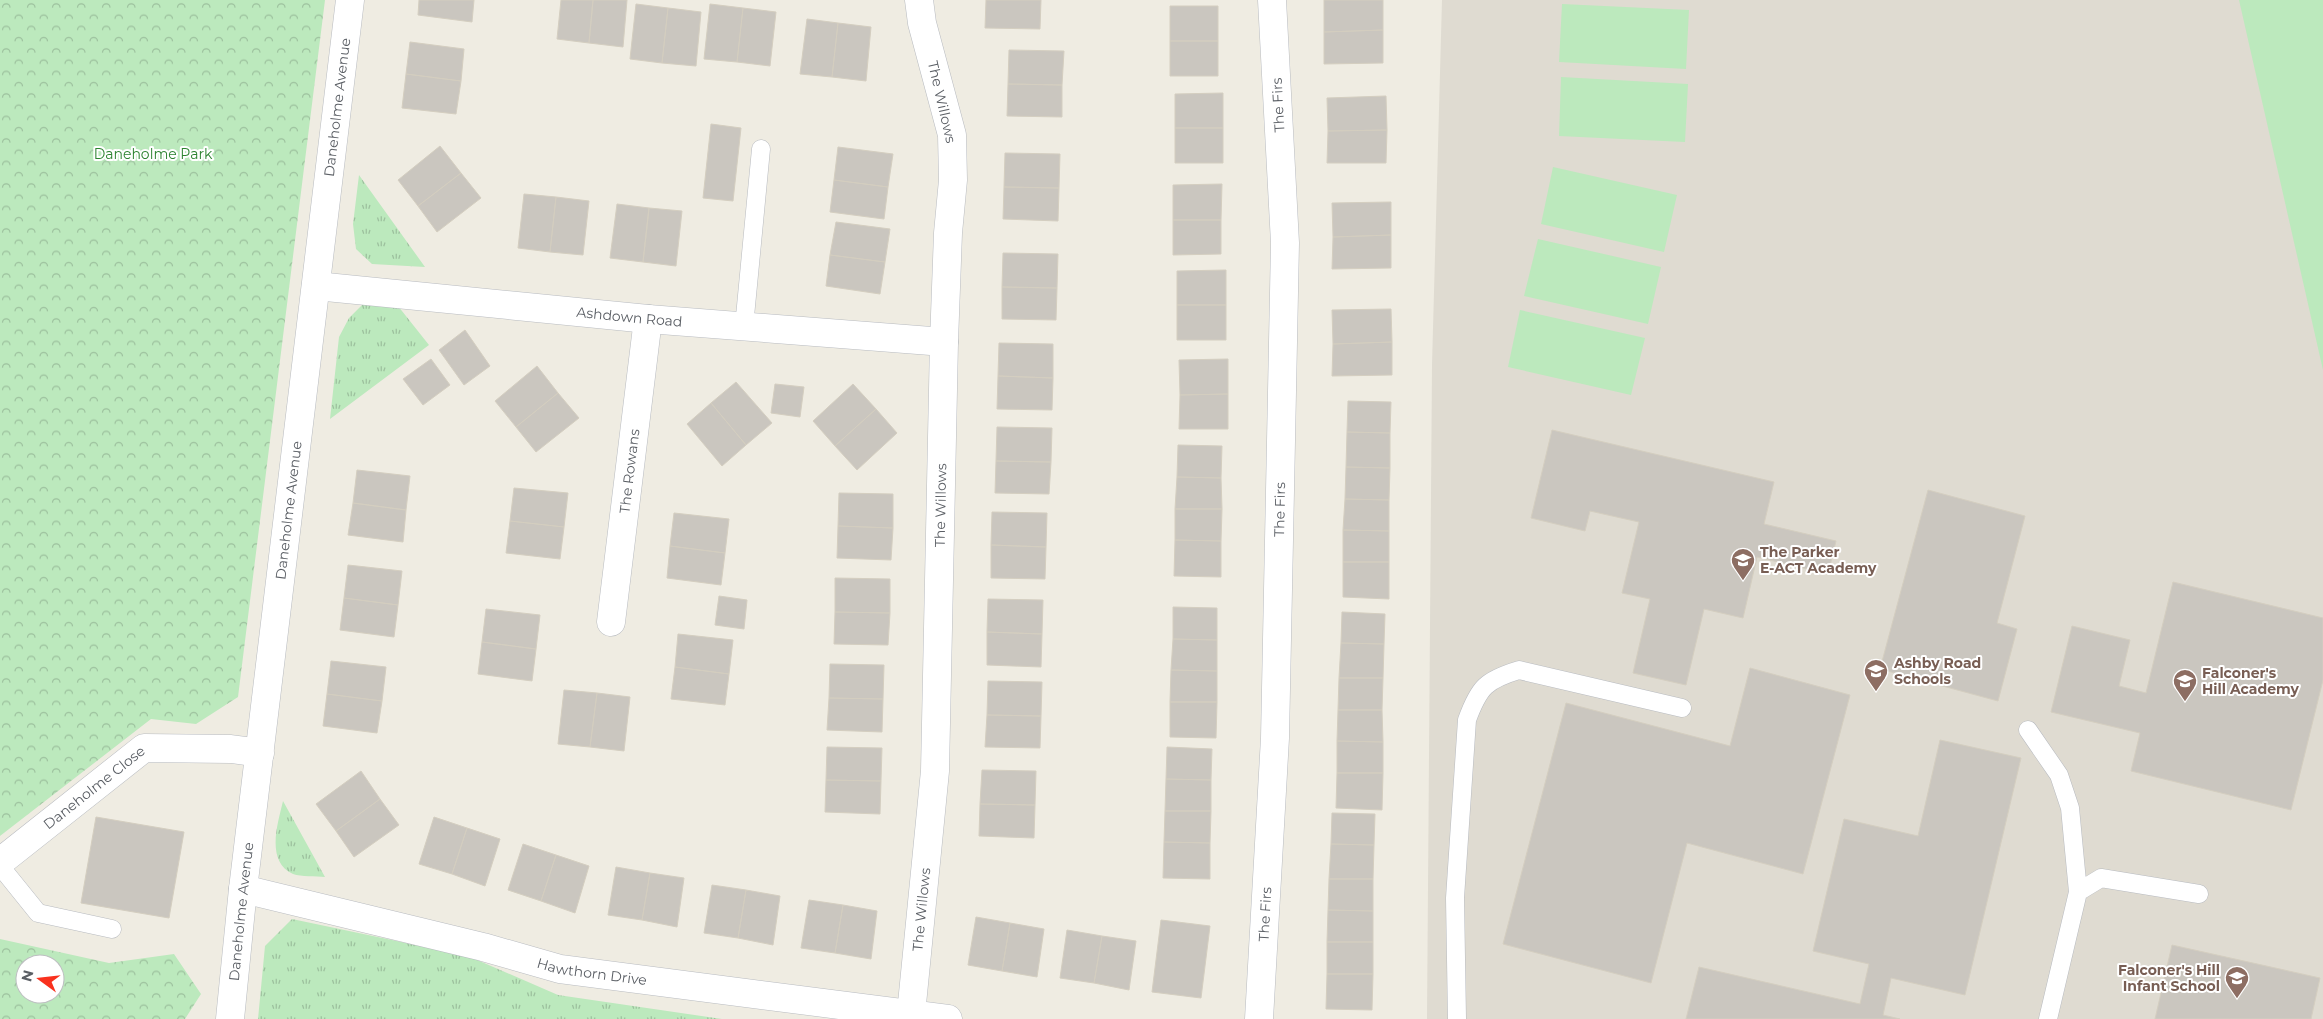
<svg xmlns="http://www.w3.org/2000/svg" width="2323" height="1019" font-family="Montserrat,sans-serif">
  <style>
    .education { fill: #dfdbd1 }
    .grass { fill: url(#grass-tufts) }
    .forest { fill: url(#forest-crowns); fill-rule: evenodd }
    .pitch { fill: #bce9bd }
    .building { fill: #cac6bf; stroke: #d4cec0 }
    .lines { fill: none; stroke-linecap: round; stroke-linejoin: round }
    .service-casing { stroke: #b8bbc0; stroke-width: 19 }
    .minor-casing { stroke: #b8bbc0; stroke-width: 29 }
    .service { stroke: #fff; stroke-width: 18 }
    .minor { stroke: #fff; stroke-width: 28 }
    .labels { text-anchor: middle; stroke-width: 4; stroke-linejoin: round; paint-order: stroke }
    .street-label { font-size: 14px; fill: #5b5f65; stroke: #fff }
    .park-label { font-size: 14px; fill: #2c8330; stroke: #fff }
    .education-label { font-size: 14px; font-weight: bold; fill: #785e54; stroke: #fff; text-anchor: start }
  </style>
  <defs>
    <pattern id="grass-tufts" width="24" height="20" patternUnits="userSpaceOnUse" patternTransform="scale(1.25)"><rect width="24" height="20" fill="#bce9bd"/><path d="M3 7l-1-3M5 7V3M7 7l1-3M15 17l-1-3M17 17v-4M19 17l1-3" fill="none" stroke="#9cc09d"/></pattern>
    <pattern id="forest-crowns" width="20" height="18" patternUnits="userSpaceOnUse" patternTransform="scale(1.25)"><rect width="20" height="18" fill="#bce9bd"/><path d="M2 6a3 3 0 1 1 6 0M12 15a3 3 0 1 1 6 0" fill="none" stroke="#9cc09d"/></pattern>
  </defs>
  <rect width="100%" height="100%" fill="#efece2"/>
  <path class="education" d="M1442 0H2323V1019H1427L1432 365Z"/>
  <path class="grass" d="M359 175 425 267 372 264 356 249 353 224Z
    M362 305 398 306 429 345 330 419 339 337 349 318Z
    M283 801 325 877C316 876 301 877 293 874 265 861 278 823 283 801Z
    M292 919 468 956 558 995 722 1019H258L265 946Z"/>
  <path class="forest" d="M0 0H325L238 697 196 724 151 719 0 836Z
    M0 939 109 963 174 954 201 994 185 1019H0ZM25 964H55V994H25Z"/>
  <path class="pitch" d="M2239 0H2323V370Z
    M1562 4 1689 10 1686 69 1559 62Z
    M1561 77 1688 84 1685 142 1559 136Z
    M1553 167 1677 195 1664 252 1541 224Z
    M1538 239 1661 267 1648 324 1524 296Z
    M1520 310 1645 338 1631 395 1508 367Z"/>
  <path class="building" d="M419 0H474L472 22 418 15Z
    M561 0H593L589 43 557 39Z
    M593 0H627L623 47 589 43Z
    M986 0H1041L1040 29 985 28Z
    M1324 0H1383V30L1324 32Z
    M636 4 668 8 662 63 630 59Z
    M710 4 743 8 737 62 704 59Z
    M1170 6H1218V41H1170Z
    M668 8 701 12 696 66 662 63Z
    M743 8 776 12 770 66 737 62Z
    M807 19 838 23 832 77 800 74Z
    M838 23 871 27 866 81 832 77Z
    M1383 30V63L1324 64V32Z
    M1170 41H1218V76H1170Z
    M410 42 464 49 461 81 406 74Z
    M1009 50 1064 51 1062 85 1008 84Z
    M406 74 461 81 456 114 402 108Z
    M1008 84 1062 85V117L1007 116Z
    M1223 93V128H1175V94Z
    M1386 96 1387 130 1328 131 1327 98Z
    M711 124 741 128 733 201 703 198Z
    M1175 128H1223V163H1175Z
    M1387 130 1386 163H1327L1328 131Z
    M440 146 461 173 418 206 398 180Z
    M838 147 893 154 888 187 834 180Z
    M1005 153 1060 154 1059 188 1004 187Z
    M461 173 481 198 437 232 418 206Z
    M834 180 888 187 884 219 830 212Z
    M1222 184 1221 220H1173V185Z
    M1004 187 1059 188 1058 221 1003 219Z
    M524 194 556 197 550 252 518 248Z
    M556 197 589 201 583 255 550 252Z
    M1391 202V235L1333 237 1332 203Z
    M617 204 649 208 643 262 610 258Z
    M649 208 682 211 676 266 643 262Z
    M1173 220H1221V254L1173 255Z
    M836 222 890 229 885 262 830 255Z
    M1391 235V268L1332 269 1333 237Z
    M1003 253 1058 254 1057 288 1002 287Z
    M830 255 885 262 880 294 826 286Z
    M1226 270V305H1177V271Z
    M1002 287 1057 288 1056 320 1002 319Z
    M1177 305H1226V340H1177Z
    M1391 309 1392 342 1333 344 1332 310Z
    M465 330 490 366 464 385 439 350Z
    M1392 342V375L1332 376 1333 344Z
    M999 343 1053 344V378L998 376Z
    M431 359 450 385 423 405 403 379Z
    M1228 359V394L1180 395 1179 360Z
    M537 366 558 393 516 427 495 401Z
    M998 376 1053 378 1052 410 997 409Z
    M736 382 772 423 746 445 711 403Z
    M775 384 804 387 800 417 771 413Z
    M853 384 876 409 835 446 813 421Z
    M558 393 579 418 536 452 516 427Z
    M1228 394V429H1179L1180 395Z
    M1348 401 1391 402 1390 433 1347 432Z
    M711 403 746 445 722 466 687 424Z
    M876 409 897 433 857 470 835 446Z
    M997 427 1052 428 1051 462 996 461Z
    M1552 430 1774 482 1764 524 1836 541 1828 574 1757 557 1743 618 1704 609 1686 685 1633 673 1650 599 1622 593 1639 522 1590 511 1585 531 1531 518Z
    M1347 432 1390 433V468L1346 467Z
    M1178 445 1222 446 1221 478 1177 477Z
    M996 461 1051 462 1049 494 995 493Z
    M1346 467 1390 468 1389 500 1345 499Z
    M357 470 410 476 406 510 353 503Z
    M1177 477 1221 478 1222 509H1175Z
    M514 488 568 493 564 527 510 521Z
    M1928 490 2025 516 1997 623 2017 629 1998 701 1880 669Z
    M839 493 893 494V528L838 526Z
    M1345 499 1389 500V531L1343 530Z
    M353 503 406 510 403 542 348 535Z
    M1175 509H1222L1221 541 1175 540Z
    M992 512 1047 513 1046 547 991 545Z
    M674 513 729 519 725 553 670 546Z
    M510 521 564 527 560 559 506 553Z
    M838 526 893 528 891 560 837 558Z
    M1343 530 1389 531V562H1343Z
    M1175 540 1221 541V577L1174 576Z
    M991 545 1046 547 1045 579 991 578Z
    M670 546 725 553 721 585 667 578Z
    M1343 562H1389V599L1343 597Z
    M348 565 402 571 398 605 344 598Z
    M835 578 890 579V613L835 612Z
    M2173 582 2323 618V680L2291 810 2131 771 2140 733 2051 712 2072 626 2130 640 2119 686 2146 693Z
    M719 596 747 600 744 629 715 625Z
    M344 598 398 605 394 637 340 630Z
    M988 599 1043 600 1042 634 987 632Z
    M1173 607 1217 608V640L1173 639Z
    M486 609 540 615 536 649 482 642Z
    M835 612 890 613 888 645 834 644Z
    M1342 612 1385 614 1384 644 1341 643Z
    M987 632 1042 634 1041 667 987 665Z
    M678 634 733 640 729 674 675 667Z
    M1173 639 1217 640V671L1171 670Z
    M482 642 536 649 532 681 478 674Z
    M1341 643 1384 644 1383 678H1339Z
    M331 661 386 667 382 701 327 694Z
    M830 664 884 665 883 699 829 698Z
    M675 667 729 674 725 705 671 699Z
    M1750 668 1850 695 1803 874 1687 843 1651 983 1503 944 1566 703 1730 746Z
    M1171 670 1217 671V702H1170Z
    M1339 678H1383L1382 710H1338Z
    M988 681 1042 682 1041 716 987 715Z
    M564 690 597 693 590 747 558 744Z
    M597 693 630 697 624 751 590 747Z
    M327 694 382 701 377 733 323 726Z
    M829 698 883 699 882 732 827 730Z
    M1170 702H1217L1216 738 1170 737Z
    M1338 710H1382L1383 742 1337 741Z
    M987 715 1041 716 1040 748 985 747Z
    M1940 740 2021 758 1965 995 1891 978 1883 1015 1900 1019H1686L1699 967 1860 1004 1869 964 1813 951 1844 819 1918 836Z
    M1337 741 1383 742V773H1337Z
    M827 747 882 748 881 781 826 780Z
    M1167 747 1212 749 1211 780 1166 779Z
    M982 770 1036 771 1035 805 980 804Z
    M361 771 380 799 336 831 316 804Z
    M1337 773H1383L1382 810 1336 808Z
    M1166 779 1211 780V811H1165Z
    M826 780 881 781 880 814 825 812Z
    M380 799 399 825 354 857 336 831Z
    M980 804 1035 805 1034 838 979 836Z
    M1165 811H1211L1210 843 1164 842Z
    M1332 813 1375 814 1374 845 1331 844Z
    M96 817 184 832 169 918 81 903Z
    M434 817 467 828 452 874 419 864Z
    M467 828 500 839 485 886 452 874Z
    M1164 842 1210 843V879L1163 878Z
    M523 844 556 855 541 901 508 890Z
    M1331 844 1374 845 1373 879H1329Z
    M556 855 589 866 575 913 541 901Z
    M616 867 650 873 642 920 608 915Z
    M650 873 684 878 677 927 642 920Z
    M1329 879H1373V911L1328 910Z
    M712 885 746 890 738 938 704 933Z
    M746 890 780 896 773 945 738 938Z
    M809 900 843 905 835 953 801 948Z
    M843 905 877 911 871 959 835 953Z
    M1328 910 1373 911V942H1327Z
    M976 917 1010 923 1002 971 968 965Z
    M1161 920 1210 926 1201 998 1152 992Z
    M1010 923 1044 929 1037 977 1002 971Z
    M1067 930 1102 936 1094 983 1060 978Z
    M1102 936 1136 941 1129 990 1094 983Z
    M1327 942H1373V974H1327Z
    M2172 945 2320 978 2311 1019H2155Z
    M1327 974H1373L1372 1010 1326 1009Z"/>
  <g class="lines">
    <g class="service-casing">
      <path id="service" d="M744 327 761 149
        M2028 730 2059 775 2070 808 2078 892
        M0 866 38 913 112 929
        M1457 1019 1455 898 1467 720C1479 687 1486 680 1519 670L1682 708
        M2048 1019 2078 892 2101 878 2199 894"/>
    </g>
    <g class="minor-casing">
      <g id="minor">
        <path id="s1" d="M316 286 648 319 944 342"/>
        <path id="s2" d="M611 622 648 319"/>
        <path id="s3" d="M0 862 144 748 231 749 260 753"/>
        <path id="s4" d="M243 889 483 947 560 969 948 1019"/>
        <path id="s5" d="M911 1014 935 771 944 342 948 233 953 180 952 135 922 23 919 0"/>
        <path id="s6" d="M230 1019 243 889 350 0"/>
        <path id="s7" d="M1259 1019 1275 738 1285 243 1272 0"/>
      </g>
    </g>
    <use href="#service" class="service"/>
    <use href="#minor" class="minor"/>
  </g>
  <defs>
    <g id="school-pin" transform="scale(1.25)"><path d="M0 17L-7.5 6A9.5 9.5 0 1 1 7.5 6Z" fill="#8d6e63" stroke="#fff"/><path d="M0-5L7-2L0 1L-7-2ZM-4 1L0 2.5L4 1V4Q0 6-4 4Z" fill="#fff"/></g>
  </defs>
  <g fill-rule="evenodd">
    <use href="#school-pin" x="1743" y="560"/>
    <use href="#school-pin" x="1876" y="671"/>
    <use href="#school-pin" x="2185" y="681"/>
    <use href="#school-pin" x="2237" y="978"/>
  </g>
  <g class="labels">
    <g class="street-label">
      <text transform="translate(942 102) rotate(77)" y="5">The Willows</text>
      <text transform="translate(1278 105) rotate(-93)" y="5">The Firs</text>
      <text dy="5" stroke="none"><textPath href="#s6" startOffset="918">Daneholme Avenue</textPath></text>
      <text dy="5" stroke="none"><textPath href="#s1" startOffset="315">Ashdown Road</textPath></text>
      <text dy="5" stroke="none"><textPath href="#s2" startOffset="152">The Rowans</textPath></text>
      <text dy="5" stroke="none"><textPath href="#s5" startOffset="510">The Willows</textPath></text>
      <text dy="5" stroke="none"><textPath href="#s6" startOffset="512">Daneholme Avenue</textPath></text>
      <text dy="5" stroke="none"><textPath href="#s7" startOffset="510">The Firs</textPath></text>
      <text dy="5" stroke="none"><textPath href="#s3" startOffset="120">Daneholme Close</textPath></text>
      <text dy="5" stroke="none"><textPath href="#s5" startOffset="105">The Willows</textPath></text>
      <text dy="5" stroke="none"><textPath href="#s6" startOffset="108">Daneholme Avenue</textPath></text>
      <text dy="5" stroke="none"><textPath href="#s7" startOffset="105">The Firs</textPath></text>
      <text dy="5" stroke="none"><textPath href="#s4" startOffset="359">Hawthorn Drive</textPath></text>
    </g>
    <g class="park-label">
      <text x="153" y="159">Daneholme Park</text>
    </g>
    <g class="education-label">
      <text x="1760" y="557">The Parker<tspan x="1760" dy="16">E-ACT Academy</tspan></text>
      <text x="1894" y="668">Ashby Road<tspan x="1894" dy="16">Schools</tspan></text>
      <text x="2202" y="678">Falconer's<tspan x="2202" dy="16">Hill Academy</tspan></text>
      <text x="2220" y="975" text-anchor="end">Falconer's Hill<tspan x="2220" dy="16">Infant School</tspan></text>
    </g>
  </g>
  <g transform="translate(40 979) rotate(285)"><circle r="24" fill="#ffffff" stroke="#bdbfc1"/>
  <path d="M0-4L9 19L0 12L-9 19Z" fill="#f9311e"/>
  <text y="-8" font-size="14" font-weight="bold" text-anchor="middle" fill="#5b5f65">N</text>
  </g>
</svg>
